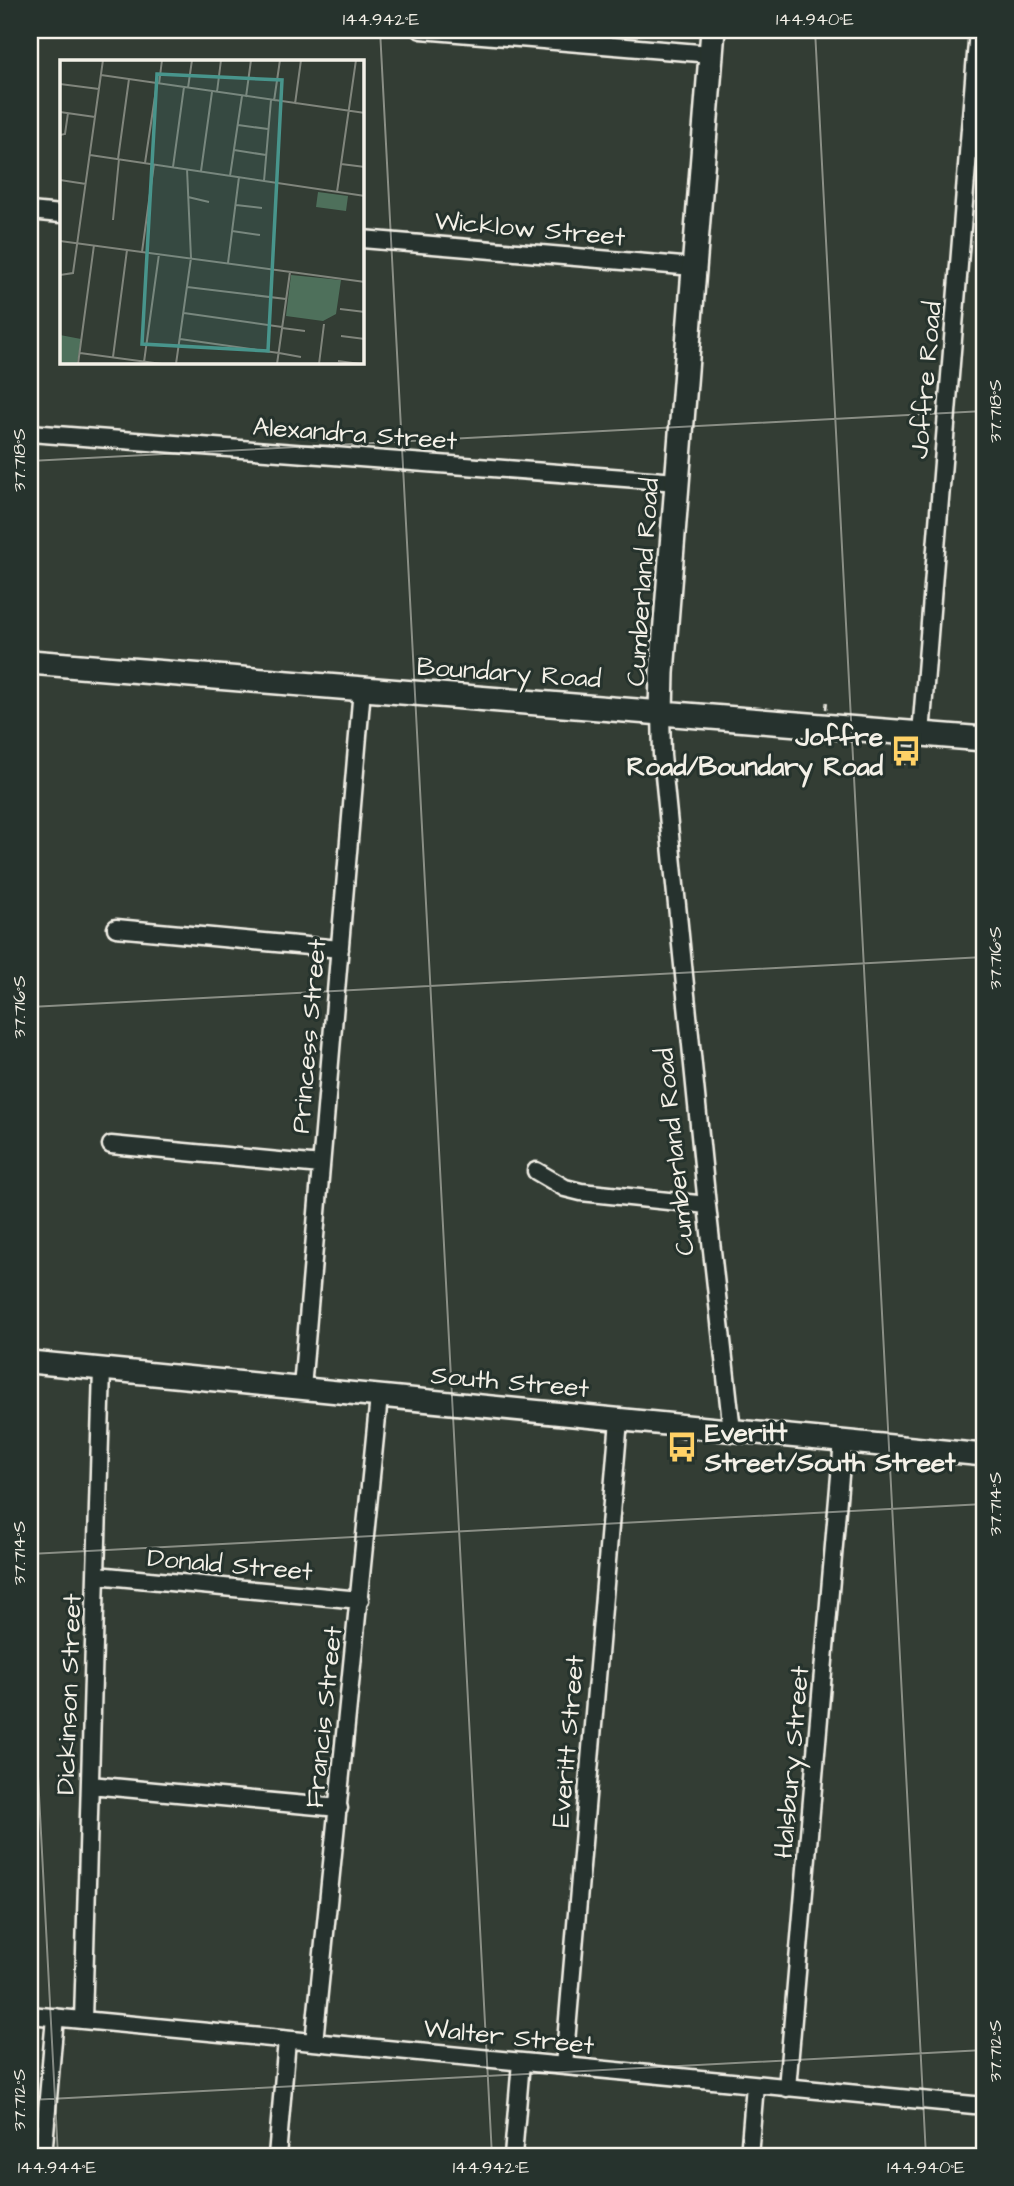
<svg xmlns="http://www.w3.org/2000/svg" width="1014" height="2186" font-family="'Architects Daughter',sans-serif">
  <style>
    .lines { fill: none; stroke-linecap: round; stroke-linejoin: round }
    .minor-casing { stroke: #f4f1e8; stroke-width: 21 }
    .tertiary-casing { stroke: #f4f1e8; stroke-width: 26 }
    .secondary-casing { stroke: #f4f1e8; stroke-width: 28 }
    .path { stroke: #f4f1e8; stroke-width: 2.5; stroke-dasharray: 7 5; stroke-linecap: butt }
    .minor { stroke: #26332d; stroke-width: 16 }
    .tertiary { stroke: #26332d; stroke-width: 21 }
    .secondary { stroke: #26332d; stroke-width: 23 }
    .ticks { fill: none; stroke: #f4f1e8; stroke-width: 2; stroke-opacity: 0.45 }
    .labels { text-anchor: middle; stroke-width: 6; stroke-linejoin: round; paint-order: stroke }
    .street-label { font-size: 26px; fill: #f4f1e8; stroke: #26332d }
    .poi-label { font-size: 26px; font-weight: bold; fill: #f4f1e8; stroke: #26332d; text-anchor: end }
    .inset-road { fill: none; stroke: #80857c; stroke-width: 2 }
    .view { fill: #48958c; fill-opacity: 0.15; stroke: #48958c; stroke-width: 3.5 }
    .inset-edge { fill: none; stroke: #f4f1e8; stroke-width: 3.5 }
    .neatline { fill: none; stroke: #f4f1e8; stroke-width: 2.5 }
    .ticks-label { font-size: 18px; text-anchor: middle; fill: #f4f1e8 }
  </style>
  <rect width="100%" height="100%" fill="#333d34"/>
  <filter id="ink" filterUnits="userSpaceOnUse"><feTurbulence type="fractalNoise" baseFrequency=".0143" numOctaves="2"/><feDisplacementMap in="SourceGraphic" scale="14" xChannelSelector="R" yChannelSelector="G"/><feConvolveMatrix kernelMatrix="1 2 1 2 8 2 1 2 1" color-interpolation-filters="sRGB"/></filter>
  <g filter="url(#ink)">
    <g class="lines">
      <g class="minor-casing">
        <path id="minor" d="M421 30 711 54
          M30 211 61 214
          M362 239 694 267
          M30 433 677 482
          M661 712 662 755 707 1205 732 1431
          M921 734 978 30
          M116 928 340 949
          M111 1145 321 1165
          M536 1171 565 1188 581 1192 707 1205
          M302 1388 362 689
          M96 1575 360 1600
          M90 1785 339 1808
          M30 2015 984 2106
          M83 2020 102 1369
          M314 2042 379 1397
          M564 2066 619 1420
          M787 2088 843 1441
          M43 2156 55 2017
          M277 2156 287 2040
          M513 2156 521 2062
          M749 2156 755 2085"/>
      </g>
      <g class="tertiary-casing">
        <path id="tertiary" d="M30 1362 984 1455"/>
      </g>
      <g class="secondary-casing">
        <path id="secondary" d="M30 662 984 739
          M661 712 662 673 713 30"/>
      </g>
      <path class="path" d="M826 709 827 700
        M905 765 906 751"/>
      <use href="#minor" class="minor"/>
      <use href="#tertiary" class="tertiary"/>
      <use href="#secondary" class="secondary"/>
    </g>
  </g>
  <path class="ticks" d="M380 30 492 2156M815 30 926 2156M30 461 984 411M30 1007 984 957M30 1554 984 1504M30 1624 58 2156M30 2100 984 2050"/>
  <defs>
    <g id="bus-bare" transform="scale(2.415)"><path d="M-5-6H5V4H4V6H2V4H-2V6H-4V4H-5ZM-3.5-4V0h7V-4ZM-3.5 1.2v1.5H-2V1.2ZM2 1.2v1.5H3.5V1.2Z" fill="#ffd166" stroke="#26332d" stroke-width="2.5" paint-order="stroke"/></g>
  </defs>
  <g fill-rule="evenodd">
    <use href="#bus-bare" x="906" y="751"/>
    <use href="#bus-bare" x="682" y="1447"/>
  </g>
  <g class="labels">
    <g class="street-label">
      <text transform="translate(530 228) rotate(5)" y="9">Wicklow Street</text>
      <text transform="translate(925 380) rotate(-85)" y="9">Joffre Road</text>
      <text transform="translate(355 433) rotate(4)" y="9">Alexandra Street</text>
      <text transform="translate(642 582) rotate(-86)" y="9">Cumberland Road</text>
      <text transform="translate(509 672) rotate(4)" y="9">Boundary Road</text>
      <text transform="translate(308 1036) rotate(-85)" y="9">Princess Street</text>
      <text transform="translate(674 1152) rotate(-96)" y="9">Cumberland Road</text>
      <text transform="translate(510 1381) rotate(5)" y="9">South Street</text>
      <text transform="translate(230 1564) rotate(5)" y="9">Donald Street</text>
      <text transform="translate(68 1694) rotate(-88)" y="9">Dickinson Street</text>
      <text transform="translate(323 1717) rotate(-84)" y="9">Francis Street</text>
      <text transform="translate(567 1741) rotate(-85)" y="9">Everitt Street</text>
      <text transform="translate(791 1762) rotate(-85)" y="9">Halsbury Street</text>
      <text transform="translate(509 2036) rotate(6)" y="9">Walter Street</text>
    </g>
    <g class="poi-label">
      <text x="883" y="745">Joffre<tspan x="883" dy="30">Road/Boundary Road</tspan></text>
      <text x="705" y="1441" text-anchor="start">Everitt<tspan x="705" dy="30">Street/South Street</tspan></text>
    </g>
  </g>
  <g transform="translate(60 60)">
    <rect width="304" height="304" fill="#333d34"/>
    <path d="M258 132 288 136 286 151 256 147ZM231 215 281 220 276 254 263 261 226 256ZM0 275 21 279 17 304H0Z" fill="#4e705b"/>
    <path class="inset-road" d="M41 15 305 53M0 24 39 29M99 24 102 0M128 28 132 0M157 32 161 0M186 37 191 0M214 41 220 0M235 44 241 0M0 52 35 57M178 65 208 69M0 75 5 74 8 53M174 90 206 95M30 95 305 136M58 99 69 19M85 103 97 23M281 104 305 107M113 107 124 27M127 109 131 198M141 111 152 32M170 116 182 36M0 120 26 124M204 121 211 40M277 132 296 0M128 137 149 142M176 145 202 148M53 160 59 99M172 171 200 175M0 181 305 222M82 192 94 104M168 203 179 117M0 215 13 213 43 0M127 227 226 239M280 249 305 252M124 253 222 267M222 268 245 271M281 276 305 279M120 279 219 293M20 293 102 304M219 293 241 297M53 297 67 190M278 301 300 304M84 302 99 194M18 304 34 185M116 304 131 198M217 304 230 212M259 304 264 264"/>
    <path class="view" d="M97 14 222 20 208 291 82 284Z"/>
    <rect width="304" height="304" class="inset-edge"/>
  </g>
  <rect width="1014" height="2186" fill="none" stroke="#26332d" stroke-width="77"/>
  <rect x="38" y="38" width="938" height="2110" class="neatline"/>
  <g class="ticks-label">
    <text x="381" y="25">144.942°E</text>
    <text x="815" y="25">144.940°E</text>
    <text transform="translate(995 411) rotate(-90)" y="6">37.718°S</text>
    <text transform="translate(19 460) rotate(-90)" y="6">37.718°S</text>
    <text transform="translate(995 958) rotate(-90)" y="6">37.716°S</text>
    <text transform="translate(19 1007) rotate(-90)" y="6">37.716°S</text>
    <text transform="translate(995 1504) rotate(-90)" y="6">37.714°S</text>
    <text transform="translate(19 1553) rotate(-90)" y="6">37.714°S</text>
    <text transform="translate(995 2051) rotate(-90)" y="6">37.712°S</text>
    <text transform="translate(19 2100) rotate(-90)" y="6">37.712°S</text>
    <text x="57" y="2173">144.944°E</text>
    <text x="491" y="2173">144.942°E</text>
    <text x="926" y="2173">144.940°E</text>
  </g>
</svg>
